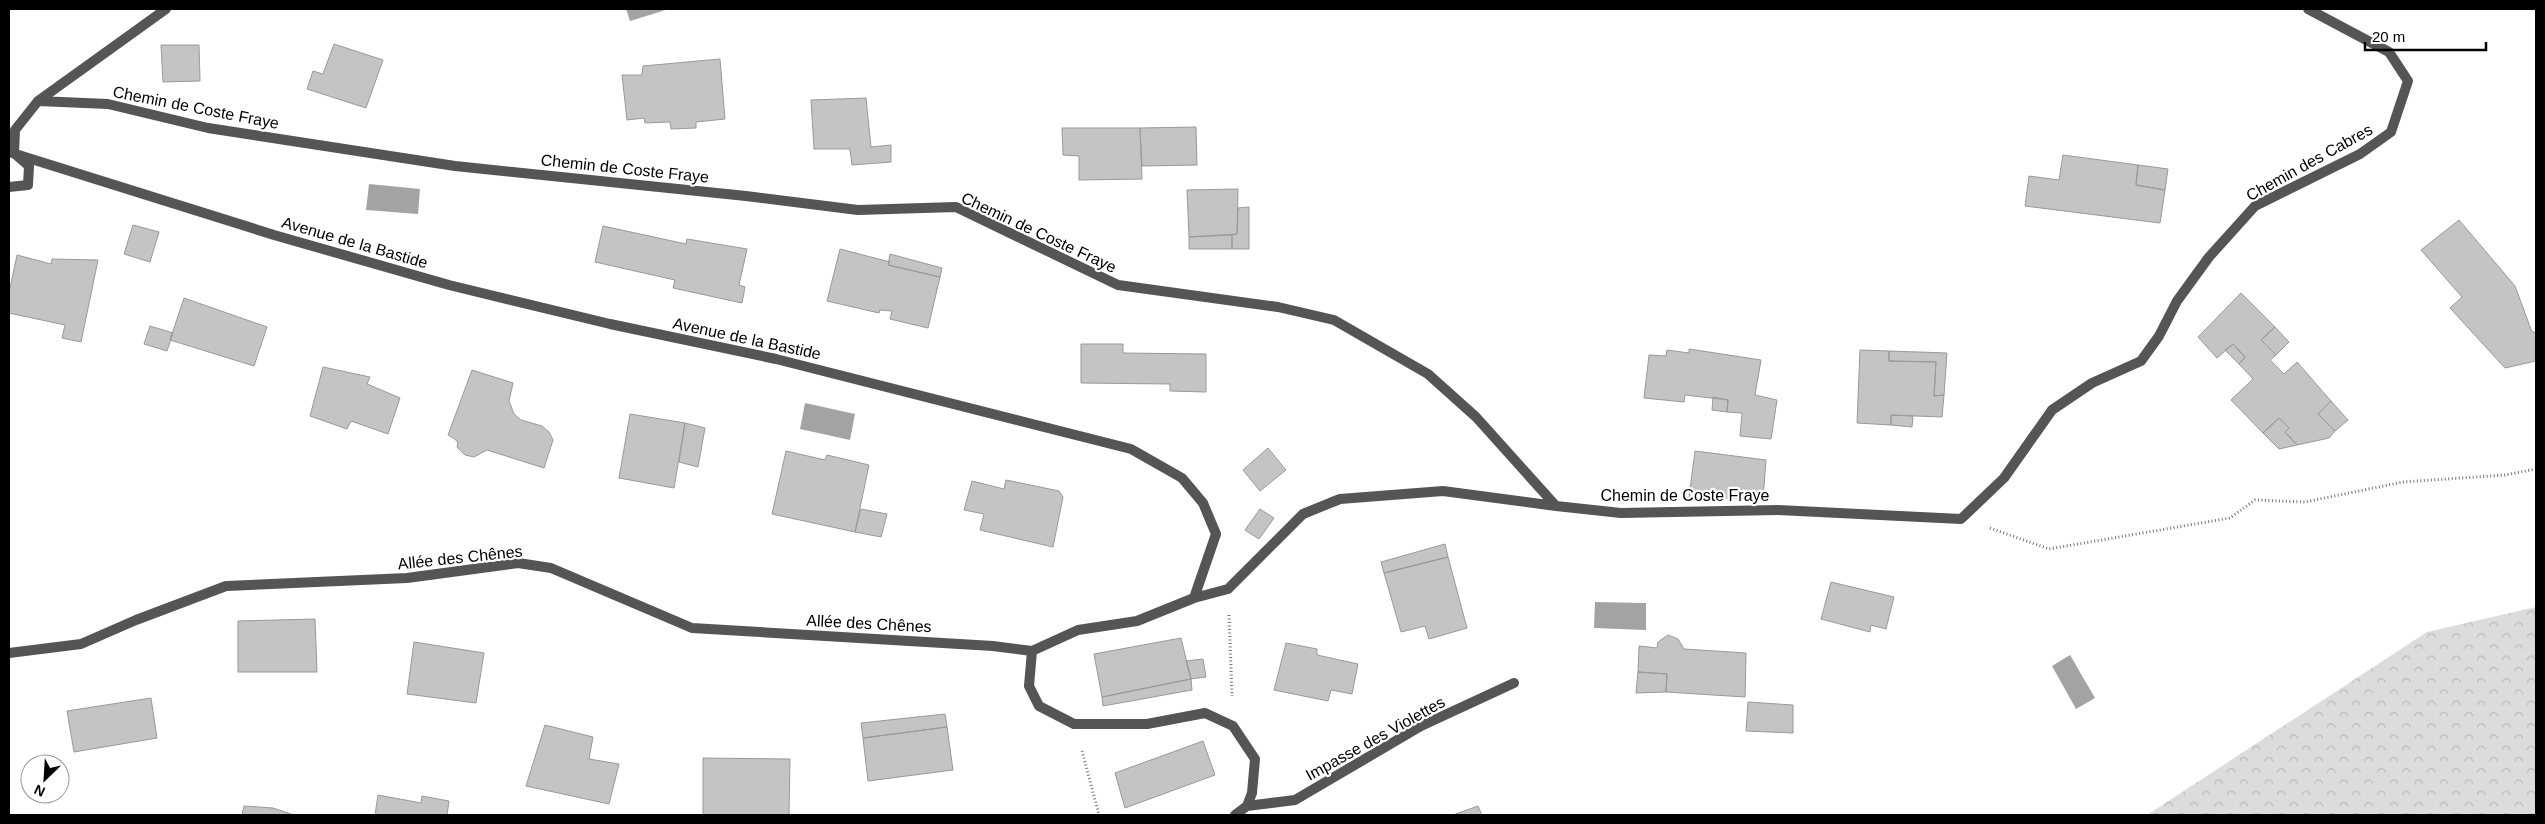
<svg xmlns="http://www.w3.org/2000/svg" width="2545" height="824" font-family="Arial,sans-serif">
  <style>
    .forest { fill: url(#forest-crowns) }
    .water { fill: #a3a3a3 }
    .building { fill: #c4c4c4; stroke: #999 }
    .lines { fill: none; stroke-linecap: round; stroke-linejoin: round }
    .path { stroke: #777; stroke-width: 3; stroke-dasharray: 1 2.5; stroke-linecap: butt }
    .minor { stroke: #555; stroke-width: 10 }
    .labels { text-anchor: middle; stroke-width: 4.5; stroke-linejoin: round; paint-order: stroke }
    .street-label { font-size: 16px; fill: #000; stroke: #fff }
  </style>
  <defs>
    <pattern id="forest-crowns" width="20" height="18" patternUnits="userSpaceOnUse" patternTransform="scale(1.25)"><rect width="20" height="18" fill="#dcdcdc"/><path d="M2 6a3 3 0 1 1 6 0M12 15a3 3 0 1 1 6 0" fill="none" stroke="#bbb"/></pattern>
  </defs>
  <rect width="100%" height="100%" fill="#fff"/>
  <path class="forest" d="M2536 607V815H2147L2427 632Z"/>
  <path class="water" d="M626 9H669L630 21Z
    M369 184 420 189 418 214 366 210Z
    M805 403 855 414 850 440 800 429Z
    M1595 602 1646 603V630L1594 628Z
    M2070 655 2095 698 2076 709 2052 666Z"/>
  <path class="building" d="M334 44 383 60 366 108 307 89 313 71 323 74Z
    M161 45H199L200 81 163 82Z
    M720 59 725 119 696 122V128L671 129 670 122 645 123 644 118 627 120 622 75H642L643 66Z
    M866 98 871 147 891 145V162L852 165 850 149H814L811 100Z
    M1196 127 1197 165 1142 166 1140 128Z
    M1062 128H1140L1142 179 1079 180V156L1063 155Z
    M2063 155 2138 165 2136 185 2165 190 2160 223 2025 206 2029 176 2059 180Z
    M2138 165 2168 169 2165 190 2136 185Z
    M1238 189 1237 234 1189 237 1187 190Z
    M1249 207V249H1232V235L1237 234 1238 208Z
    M2459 220 2515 286 2532 332H2536V361L2505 368 2450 308 2462 297 2421 250Z
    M133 225 159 232 150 262 124 254Z
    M603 226 686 244 687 239 747 249 739 285 745 287 742 303 673 288 675 280 595 262Z
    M1232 235V249H1189V237Z
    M840 249 890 262 888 265 940 277 928 328 890 319 892 311 880 310 879 313 827 301Z
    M890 254 942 268 940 277 888 265Z
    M17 255 51 264 52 259 98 260 81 342 62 338 65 325 9 313V293Z
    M2241 293 2275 327 2261 340 2276 355 2270 360 2284 374 2297 362 2331 401 2318 414 2335 431 2329 438 2297 445 2285 432 2289 428 2279 418 2263 433 2231 400 2253 379 2239 364 2245 357 2233 344 2217 358 2198 337Z
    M184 298 267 327 254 366 170 340Z
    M150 326 173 333 167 351 144 344Z
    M2275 327 2289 342 2276 355 2261 340Z
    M1081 344H1123V353L1206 354V392L1170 391V384L1081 383Z
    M2233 344 2245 357 2239 364 2225 350Z
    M1689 349 1761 360 1755 395 1777 400 1771 439 1740 436 1742 413 1727 412 1728 400 1685 395 1684 402 1644 398 1649 355 1666 356 1667 350 1689 353Z
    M1860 350 1889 351V361L1936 362 1934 396 1944 395 1942 417 1891 415V425L1857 423Z
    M1889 351 1947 353 1944 395 1934 396 1936 362 1889 361Z
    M323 367 370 377 367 384 400 398 388 434 351 421 347 429 310 416Z
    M472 370 513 383 509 401 514 414 521 420 542 426 549 432 553 440 544 468 487 450 474 457 465 455 457 447 458 443 455 439 448 435Z
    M1713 397 1728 400 1727 412 1712 410Z
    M2331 401 2348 420 2335 431 2318 414Z
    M630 414 685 423 674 488 619 478Z
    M1891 415 1913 416 1912 427 1891 425Z
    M2279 418 2289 428 2285 432 2297 445 2279 449 2263 433Z
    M685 423 705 428 698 467 679 462Z
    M1268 448 1286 470 1260 491 1243 470Z
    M786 451 825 460 827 455 869 465 855 532 772 514Z
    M1695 451 1766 460 1763 499 1689 497Z
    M1006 480 1059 491 1063 497 1053 547 980 530 984 514 964 510 972 481 1004 489Z
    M861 509 887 514 881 537 855 532Z
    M1260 509 1274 518 1259 539 1245 530Z
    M1445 544 1448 557 1384 573 1381 562Z
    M1448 557 1467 628 1429 639 1425 626 1401 632 1384 573Z
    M1831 582 1894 597 1886 629 1871 625 1870 632 1821 619Z
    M315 619 317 672H238V621Z
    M1668 635 1678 639 1684 649 1746 653 1745 697 1666 692 1667 674 1638 672 1639 646 1657 648 1658 642Z
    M1181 638 1191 679 1102 697 1094 654Z
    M414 642 484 653 476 703 407 694Z
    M1286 643 1317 649V655L1358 664 1352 694 1331 690 1328 701 1274 690Z
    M1203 659 1206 677 1191 679 1186 661Z
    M1638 672 1667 674 1666 692 1636 693Z
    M1191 679 1192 690 1103 706 1102 697Z
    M151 698 157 738 74 752 67 711Z
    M1748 702 1793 705V733L1746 731Z
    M945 714 947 727 863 738 861 723Z
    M545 725 593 737 589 759 619 764 609 804 526 786Z
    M947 727 953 770 868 781 863 738Z
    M1203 741 1215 775 1125 808 1115 773Z
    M703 758 790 759 789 815H703Z
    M378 795 421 803 422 796 449 801 447 815H375Z
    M244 806 273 808 294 815H242Z
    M1478 806 1482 815H1453Z"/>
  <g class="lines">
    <path class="path" d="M1990 528 2049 549 2230 518 2255 500 2305 502 2403 482 2505 475 2536 469
      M1229 615 1232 696
      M1082 751 1099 815"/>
    <path class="minor" d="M38 101 108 104 208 128 455 166 746 196 858 210 956 207 1118 285 1278 307 1334 320 1428 374 1476 417 1556 506 1621 513 1778 510 1961 519 2004 478 2052 410 2092 383 2141 361 2159 336 2177 301 2209 257 2255 206 2360 154 2391 132 2408 81 2389 52 2308 9
      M9 152 274 235 449 285 610 324 776 359 1131 449 1182 478 1203 503 1216 534 1194 598 1137 621 1078 630 1032 651
      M9 187 28 185 29 166 14 153 15 130 38 101 166 9
      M1194 598 1228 589 1303 514 1340 499 1443 491 1556 506
      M1032 651 1029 686 1039 706 1074 724H1147L1205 713 1233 726 1255 759 1252 793 1247 806 1235 815
      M9 653 81 644 136 620 226 586 407 578 518 563 551 568 692 628 993 646 1032 651
      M1247 806 1295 800 1421 726 1514 683"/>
  </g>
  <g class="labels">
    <g class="street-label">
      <text transform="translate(196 107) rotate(11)" y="6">Chemin de Coste Fraye</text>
      <text transform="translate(2309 162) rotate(-29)" y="6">Chemin des Cabres</text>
      <text transform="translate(625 168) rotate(6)" y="6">Chemin de Coste Fraye</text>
      <text transform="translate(1039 232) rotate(25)" y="6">Chemin de Coste Fraye</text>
      <text transform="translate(355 242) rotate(16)" y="6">Avenue de la Bastide</text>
      <text transform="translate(747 338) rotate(12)" y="6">Avenue de la Bastide</text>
      <text x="1685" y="501">Chemin de Coste Fraye</text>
      <text transform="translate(460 557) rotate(-6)" y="6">Allée des Chênes</text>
      <text transform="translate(869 623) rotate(3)" y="6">Allée des Chênes</text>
      <text transform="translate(1375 738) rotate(-29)" y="6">Impasse des Violettes</text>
    </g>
  </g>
  <rect width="2545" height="824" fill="none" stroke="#000000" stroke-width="20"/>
  <g transform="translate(45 779) rotate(205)"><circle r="24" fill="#ffffff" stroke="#999999"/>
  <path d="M0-4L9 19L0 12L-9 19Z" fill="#000000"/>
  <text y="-8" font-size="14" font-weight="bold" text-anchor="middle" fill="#000000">N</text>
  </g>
  <path d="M2365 42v8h121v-8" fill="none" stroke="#000000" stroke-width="2.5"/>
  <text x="2372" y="42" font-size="15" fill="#000000" stroke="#ffffff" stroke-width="4" paint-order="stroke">20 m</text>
</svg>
